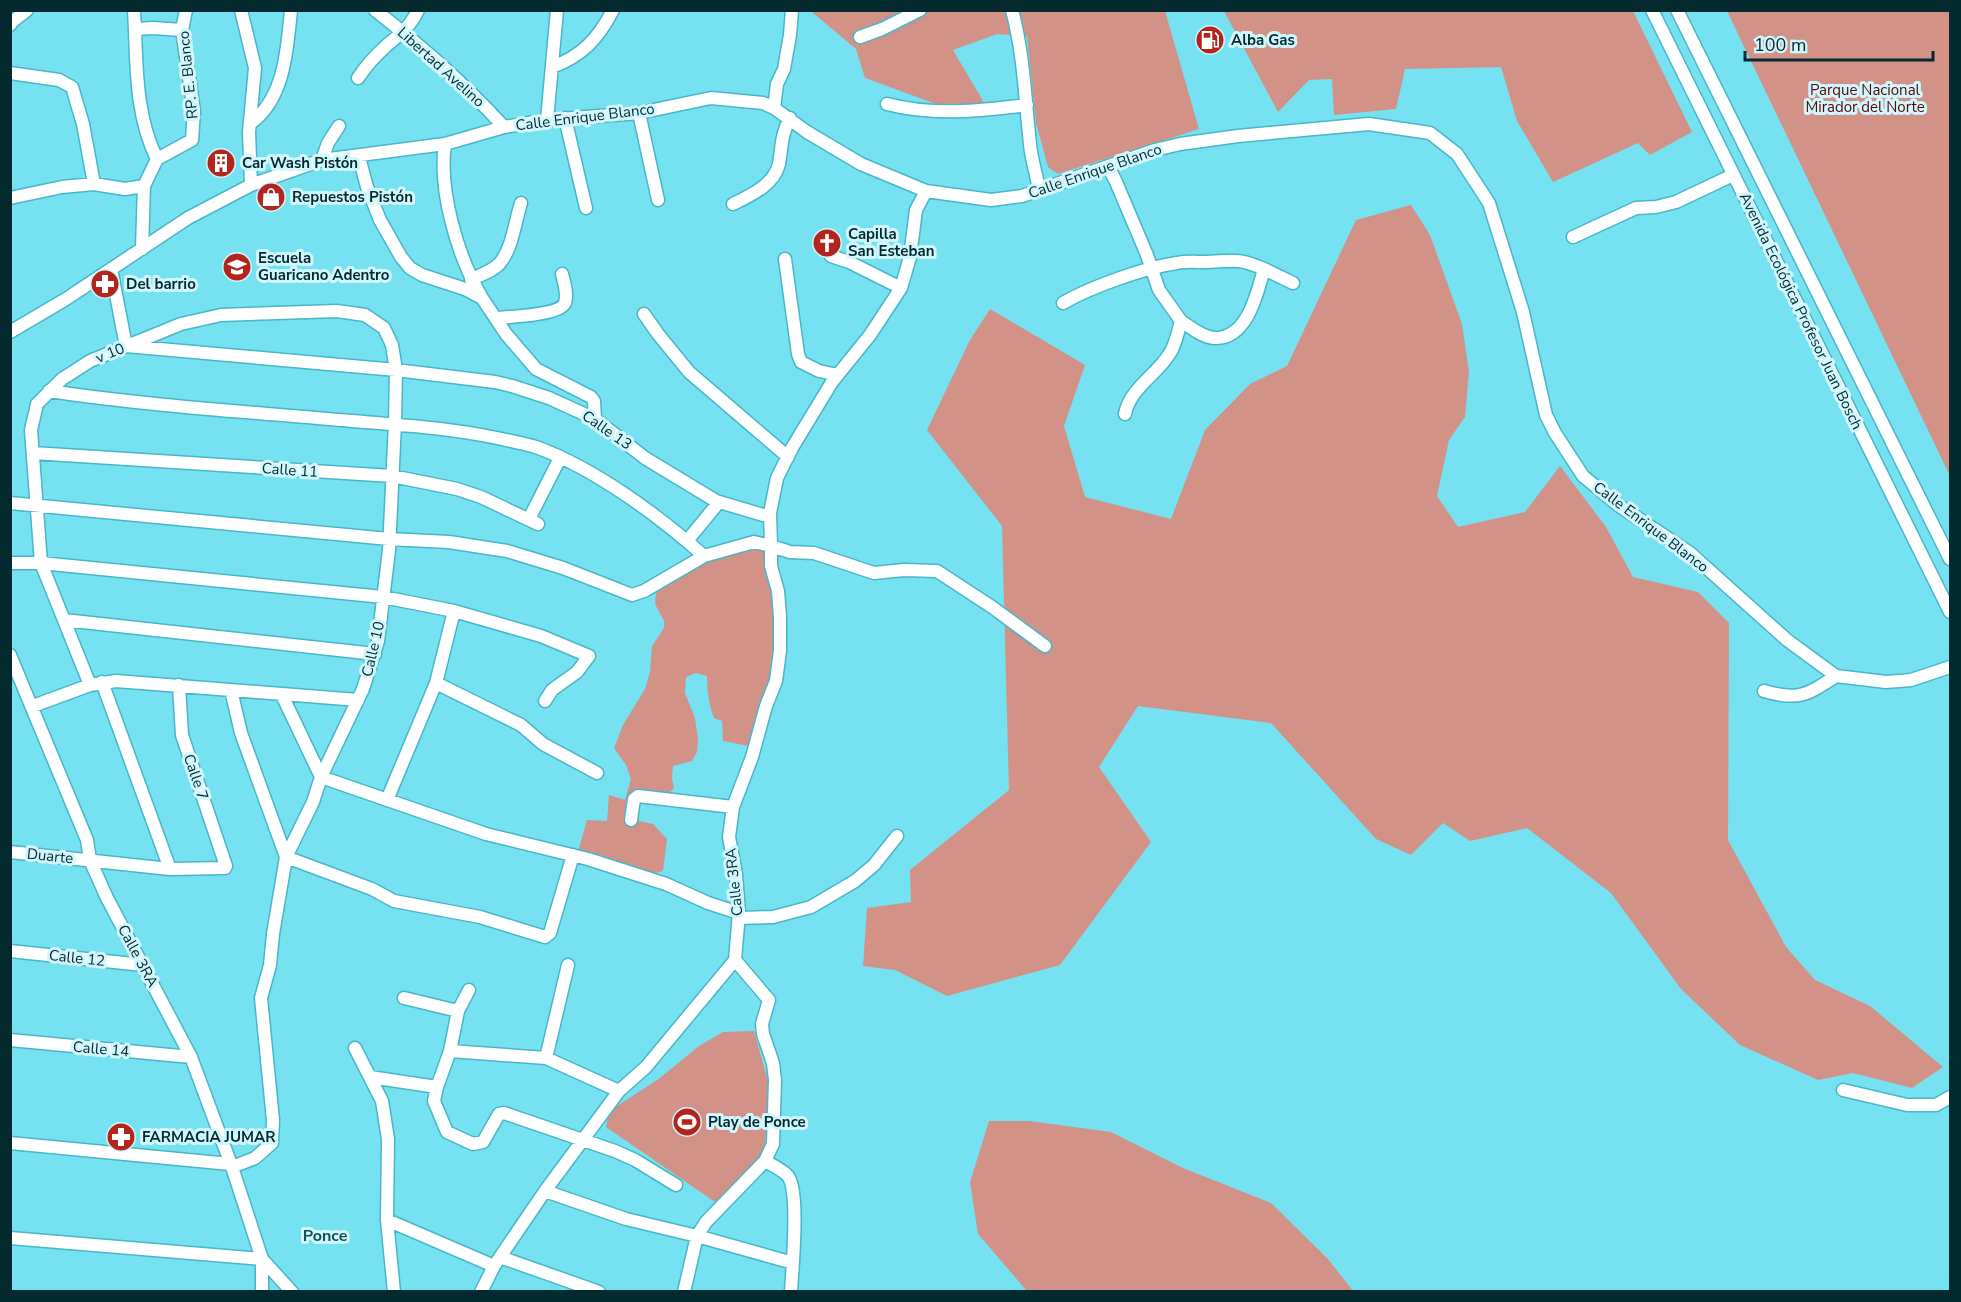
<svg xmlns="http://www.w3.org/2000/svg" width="1961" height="1302" font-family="'Nunito Sans',sans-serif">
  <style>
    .green { fill: #d39288 }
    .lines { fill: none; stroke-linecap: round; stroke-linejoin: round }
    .minor-casing { stroke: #48b7c8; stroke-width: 15 }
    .minor { stroke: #fff; stroke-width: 12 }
    .labels { text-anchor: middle; stroke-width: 6; stroke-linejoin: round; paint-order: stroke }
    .poi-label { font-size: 15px; font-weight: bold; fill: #04292e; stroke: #d0f7fd; text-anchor: start }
    .street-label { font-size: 15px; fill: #04292e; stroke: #d0f7fd }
    .park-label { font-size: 15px; fill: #560806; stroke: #d0f7fd }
    .neighbourhood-label { font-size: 16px; font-weight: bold; fill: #125058; stroke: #d0f7fd }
  </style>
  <rect width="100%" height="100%" fill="#75e1f1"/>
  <path class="green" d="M813 10 1165 11 1199 129 1058 174 1048 167 1036 123 1027 36 997 34 953 50 989 111H955L865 78 856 49 813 13Z
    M1224 11H1633L1692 132 1650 155 1638 143 1553 182 1517 121 1501 67 1405 69 1396 109 1334 115 1332 79 1309 80 1278 112Z
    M1727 11H1950V476Z
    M1411 205 1430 235 1462 324 1469 372 1465 417 1449 440 1437 496 1458 527 1525 512 1560 466 1606 527 1633 577 1698 592 1729 623 1728 840 1786 947 1815 980 1870 1006 1943 1067 1912 1088 1853 1073 1818 1080 1740 1045 1681 989 1611 893 1527 828 1470 841 1443 823 1411 855 1376 839 1271 723 1138 706 1099 767 1151 842 1060 965 947 996 895 970 863 966 867 908 911 902 910 870 1009 790 1002 526 927 430 970 340 990 309 1085 365 1064 426 1085 497 1171 519 1205 430 1250 384 1287 366 1356 220Z
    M735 547H765L771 570V588L779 650 754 747 723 741 722 721 714 718C709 704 707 691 707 676L696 673 686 677 685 693 695 718 698 739 697 752 692 761 673 766 672 779 674 788 665 797 640 798 639 821 653 824 667 839 663 871 652 874 578 852 587 820 607 821 609 795 625 800 631 779 626 765 614 748 623 725 645 689 650 672 652 646 664 628V621L655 604 656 591 667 583 676 573Z
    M754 1031 768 1081 765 1152 715 1202 606 1127 608 1117 617 1106 660 1078 699 1046 723 1032Z
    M989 1121H1029L1111 1132 1183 1168 1271 1203 1328 1259 1353 1291H1027L978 1234 970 1182Z"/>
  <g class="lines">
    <g class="minor-casing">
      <path id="minor" d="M134 10C137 61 134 113 157 159
        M241 10 255 68 249 132 251 185
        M375 10C423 48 463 82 504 127
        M1012 10C1024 55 1025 99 1030 144 1031 158 1036 172 1038 185L1041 190
        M1652 10 1950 612
        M1677 10 1950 559
        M10 25 13 21 27 10
        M136 29 153 28 182 30
        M860 37 882 29 920 10
        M552 67C582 56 598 39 613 10
        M10 73 59 80 72 87 83 124 94 184
        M358 78C366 66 376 55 386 46 399 35 411 26 418 10
        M887 104C932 116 981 111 1027 105
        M774 108 777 84 784 69 790 35 792 10
        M639 113 658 200
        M565 118 586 208
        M547 120 557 10
        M251 123C285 98 287 49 291 10
        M445 144C438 190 458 257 481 296
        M359 157 367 187 380 220 401 257 410 268 422 275 465 289 482 298 506 334 536 369 591 397 594 401 595 419
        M322 160 328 143 339 126
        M1108 166 1116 182 1147 255 1159 290 1181 321
        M926 191 916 210 910 257 901 288 870 335 832 382 792 448 777 478 770 513 771 546 790 552 814 553 874 573 904 570 937 571 992 607 1045 646
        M10 198 62 187 94 184 125 189 144 186 157 159 192 140 194 111 182 30 186 10
        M733 204C751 195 774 185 779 164 782 146 781 135 790 118
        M1573 237 1636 208 1656 207 1676 202 1733 175
        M142 249 144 186
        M831 256 849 262 901 288
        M785 259 798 354 801 362 819 371 838 375
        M111 269 126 346 396 370 495 382 512 386 549 398 595 419 645 458 716 501 770 517
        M1264 269 1293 283
        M471 279C481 275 493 271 500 263 513 247 515 221 521 203
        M1063 303C1090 287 1147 267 1177 263 1186 261 1196 262 1205 262 1232 261 1237 257 1264 269 1257 294 1247 340 1214 338 1202 337 1190 327 1181 321 1178 331 1176 344 1170 353 1157 375 1130 388 1125 414
        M644 314 658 334 689 372 788 457
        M496 318C509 317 560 315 565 303 568 294 564 282 562 274
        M10 332 66 299 188 218 251 185 322 160 445 144 504 127 547 120 639 113 711 98 763 103 774 108 807 132 861 164 926 191 991 200 1022 196 1155 150 1180 144 1238 136 1369 124 1430 133 1457 154 1489 203 1523 312 1546 415 1555 433 1583 476 1618 505 1690 553 1787 640 1836 676 1886 682 1911 680 1950 667
        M49 391C150 406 251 412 352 421 401 425 449 428 497 438 510 441 524 443 536 447 594 468 658 515 704 556
        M33 453 392 476 457 489 481 497 538 524
        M10 503 389 539 449 542 507 551 563 568 632 595 644 591 704 556 754 542 771 546V566L778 591 780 617V651L776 681 766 706 752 757 733 807 729 837 736 874 739 913 735 960 646 1067 619 1091 545 1191 494 1266 481 1292
        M529 519 560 458
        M687 541 719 502
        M10 563H41L383 597 454 611 541 636 589 656 577 672 552 690 545 701
        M64 620 375 654
        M10 655 87 840 90 860 107 898 191 1057 232 1167 262 1259V1292
        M102 682 170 869
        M436 683 521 725 543 744 597 773
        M90 685 41 563 31 430 37 404 62 379 90 361 181 324 221 315 337 311 365 315 384 328 392 345 396 370 395 423 389 550 378 641 363 689 321 777 313 802 286 857
        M231 690 241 733 286 857 273 934 270 965 261 998 273 1120 272 1143 255 1158 232 1167
        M1764 691C1799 701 1807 695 1836 676
        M282 695 321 777 486 834 588 859 666 884 708 903 739 913
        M33 706 90 685 116 681 358 700
        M387 800 436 683 454 611
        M631 820 634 799 638 796 733 807
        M10 852 170 869 225 868 226 866 182 735 179 685
        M286 857 372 889 394 901 480 917 545 937 550 933 573 855
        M739 918 773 917 811 907 855 881 874 865 897 836
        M10 951 143 965
        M404 998 458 1011
        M10 1040 191 1057
        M355 1048 382 1101 388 1139 387 1220 394 1292
        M450 1051 458 1011 469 990
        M546 1058 568 965
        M370 1077 437 1087
        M1843 1090 1907 1105H1936L1950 1097
        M619 1091 546 1058 450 1051 437 1087 434 1101 447 1132 473 1144 483 1142 499 1114 504 1113 615 1151 635 1160 676 1185
        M10 1143 230 1164
        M765 1161C772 1165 783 1170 788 1176 800 1192 792 1270 791 1292
        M545 1191 626 1219 697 1236 793 1263
        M387 1220 494 1266
        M10 1238 262 1259
        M500 1257 599 1292
        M262 1259 292 1292
        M684 1292 697 1236 706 1222 765 1161 773 1144 775 1080 773 1063 763 1034 762 1024 769 1000 735 960"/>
    </g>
    <use href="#minor" class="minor"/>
  </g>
  <defs>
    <g id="fuel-disc" transform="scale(1.5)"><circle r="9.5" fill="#b3241d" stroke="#d0f7fd"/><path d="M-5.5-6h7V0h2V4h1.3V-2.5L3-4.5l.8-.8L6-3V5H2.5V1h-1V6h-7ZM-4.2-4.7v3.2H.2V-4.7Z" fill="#fff"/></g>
    <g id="building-disc" transform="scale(1.5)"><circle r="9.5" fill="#b3241d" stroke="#d0f7fd"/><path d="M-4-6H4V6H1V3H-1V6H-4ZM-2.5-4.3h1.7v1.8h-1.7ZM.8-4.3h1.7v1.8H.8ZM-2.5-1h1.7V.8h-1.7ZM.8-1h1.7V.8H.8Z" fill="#fff"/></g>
    <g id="shop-disc" transform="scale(1.5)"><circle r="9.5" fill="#b3241d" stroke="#d0f7fd"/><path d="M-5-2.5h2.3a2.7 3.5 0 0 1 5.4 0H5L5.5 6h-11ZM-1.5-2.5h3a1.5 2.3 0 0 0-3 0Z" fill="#fff"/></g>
    <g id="church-disc" transform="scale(1.5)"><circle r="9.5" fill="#b3241d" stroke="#d0f7fd"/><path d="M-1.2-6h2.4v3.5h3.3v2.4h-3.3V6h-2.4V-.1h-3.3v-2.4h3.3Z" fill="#fff"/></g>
    <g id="school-disc" transform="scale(1.5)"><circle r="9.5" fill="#b3241d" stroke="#d0f7fd"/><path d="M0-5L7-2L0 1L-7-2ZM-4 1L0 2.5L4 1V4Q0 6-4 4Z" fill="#fff"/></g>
    <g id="pharmacy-disc" transform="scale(1.5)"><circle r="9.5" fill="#b3241d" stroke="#d0f7fd"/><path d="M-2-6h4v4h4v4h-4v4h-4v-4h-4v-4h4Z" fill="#fff"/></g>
    <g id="stadium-disc" transform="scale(1.5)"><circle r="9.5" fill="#b3241d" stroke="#d0f7fd"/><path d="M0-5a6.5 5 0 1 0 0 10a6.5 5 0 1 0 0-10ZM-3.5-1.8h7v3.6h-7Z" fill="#fff"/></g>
  </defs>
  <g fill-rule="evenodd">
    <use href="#fuel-disc" x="1210" y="40"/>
    <use href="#building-disc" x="221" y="163"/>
    <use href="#shop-disc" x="271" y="197"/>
    <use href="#church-disc" x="827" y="243"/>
    <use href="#school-disc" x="237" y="267"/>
    <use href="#pharmacy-disc" x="105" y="284"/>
    <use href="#stadium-disc" x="687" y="1122"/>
    <use href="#pharmacy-disc" x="121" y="1137"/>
  </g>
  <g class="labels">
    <g class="poi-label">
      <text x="1231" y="45">Alba Gas</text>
      <text x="242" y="168">Car Wash Pistón</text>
      <text x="292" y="202">Repuestos Pistón</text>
      <text x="848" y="239">Capilla<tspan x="848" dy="17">San Esteban</tspan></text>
      <text x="258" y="263">Escuela<tspan x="258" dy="17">Guaricano Adentro</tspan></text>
      <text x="126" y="289">Del barrio</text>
      <text x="708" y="1127">Play de Ponce</text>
      <text x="142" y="1142">FARMACIA JUMAR</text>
    </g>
    <g class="street-label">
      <text transform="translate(441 67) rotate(42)" y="5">Libertad Avelino</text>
      <text transform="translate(188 75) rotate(-96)" y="5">RP. E. Blanco</text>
      <text transform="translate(585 117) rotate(-7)" y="5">Calle Enrique Blanco</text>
      <text transform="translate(1095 171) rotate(-19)" y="5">Calle Enrique Blanco</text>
      <text transform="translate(1801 311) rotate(64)" y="5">Avenida Ecológica Profesor Juan Bosch</text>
      <text transform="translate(110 353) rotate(-22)" y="5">v 10</text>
      <text transform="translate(607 430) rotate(35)" y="5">Calle 13</text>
      <text transform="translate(290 470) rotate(4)" y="5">Calle 11</text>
      <text transform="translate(1651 527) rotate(37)" y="5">Calle Enrique Blanco</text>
      <text transform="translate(373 649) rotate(-77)" y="5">Calle 10</text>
      <text transform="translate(196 777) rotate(71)" y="5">Calle 7</text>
      <text transform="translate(50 856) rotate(6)" y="5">Duarte</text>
      <text transform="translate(734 882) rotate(-96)" y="5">Calle 3RA</text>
      <text transform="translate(138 956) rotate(62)" y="5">Calle 3RA</text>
      <text transform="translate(77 958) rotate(6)" y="5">Calle 12</text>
      <text transform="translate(101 1049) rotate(5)" y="5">Calle 14</text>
    </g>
    <g class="park-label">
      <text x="1865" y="95">Parque Nacional<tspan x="1865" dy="17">Mirador del Norte</tspan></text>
    </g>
    <g class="neighbourhood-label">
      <text x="325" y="1241">Ponce</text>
    </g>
  </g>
  <rect width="1961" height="1302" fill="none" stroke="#04292e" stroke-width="24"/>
  <path d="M1745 51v9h188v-9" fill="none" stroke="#04292e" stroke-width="3"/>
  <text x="1754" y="51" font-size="18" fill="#04292e" stroke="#d0f7fd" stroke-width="4.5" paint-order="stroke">100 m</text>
</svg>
